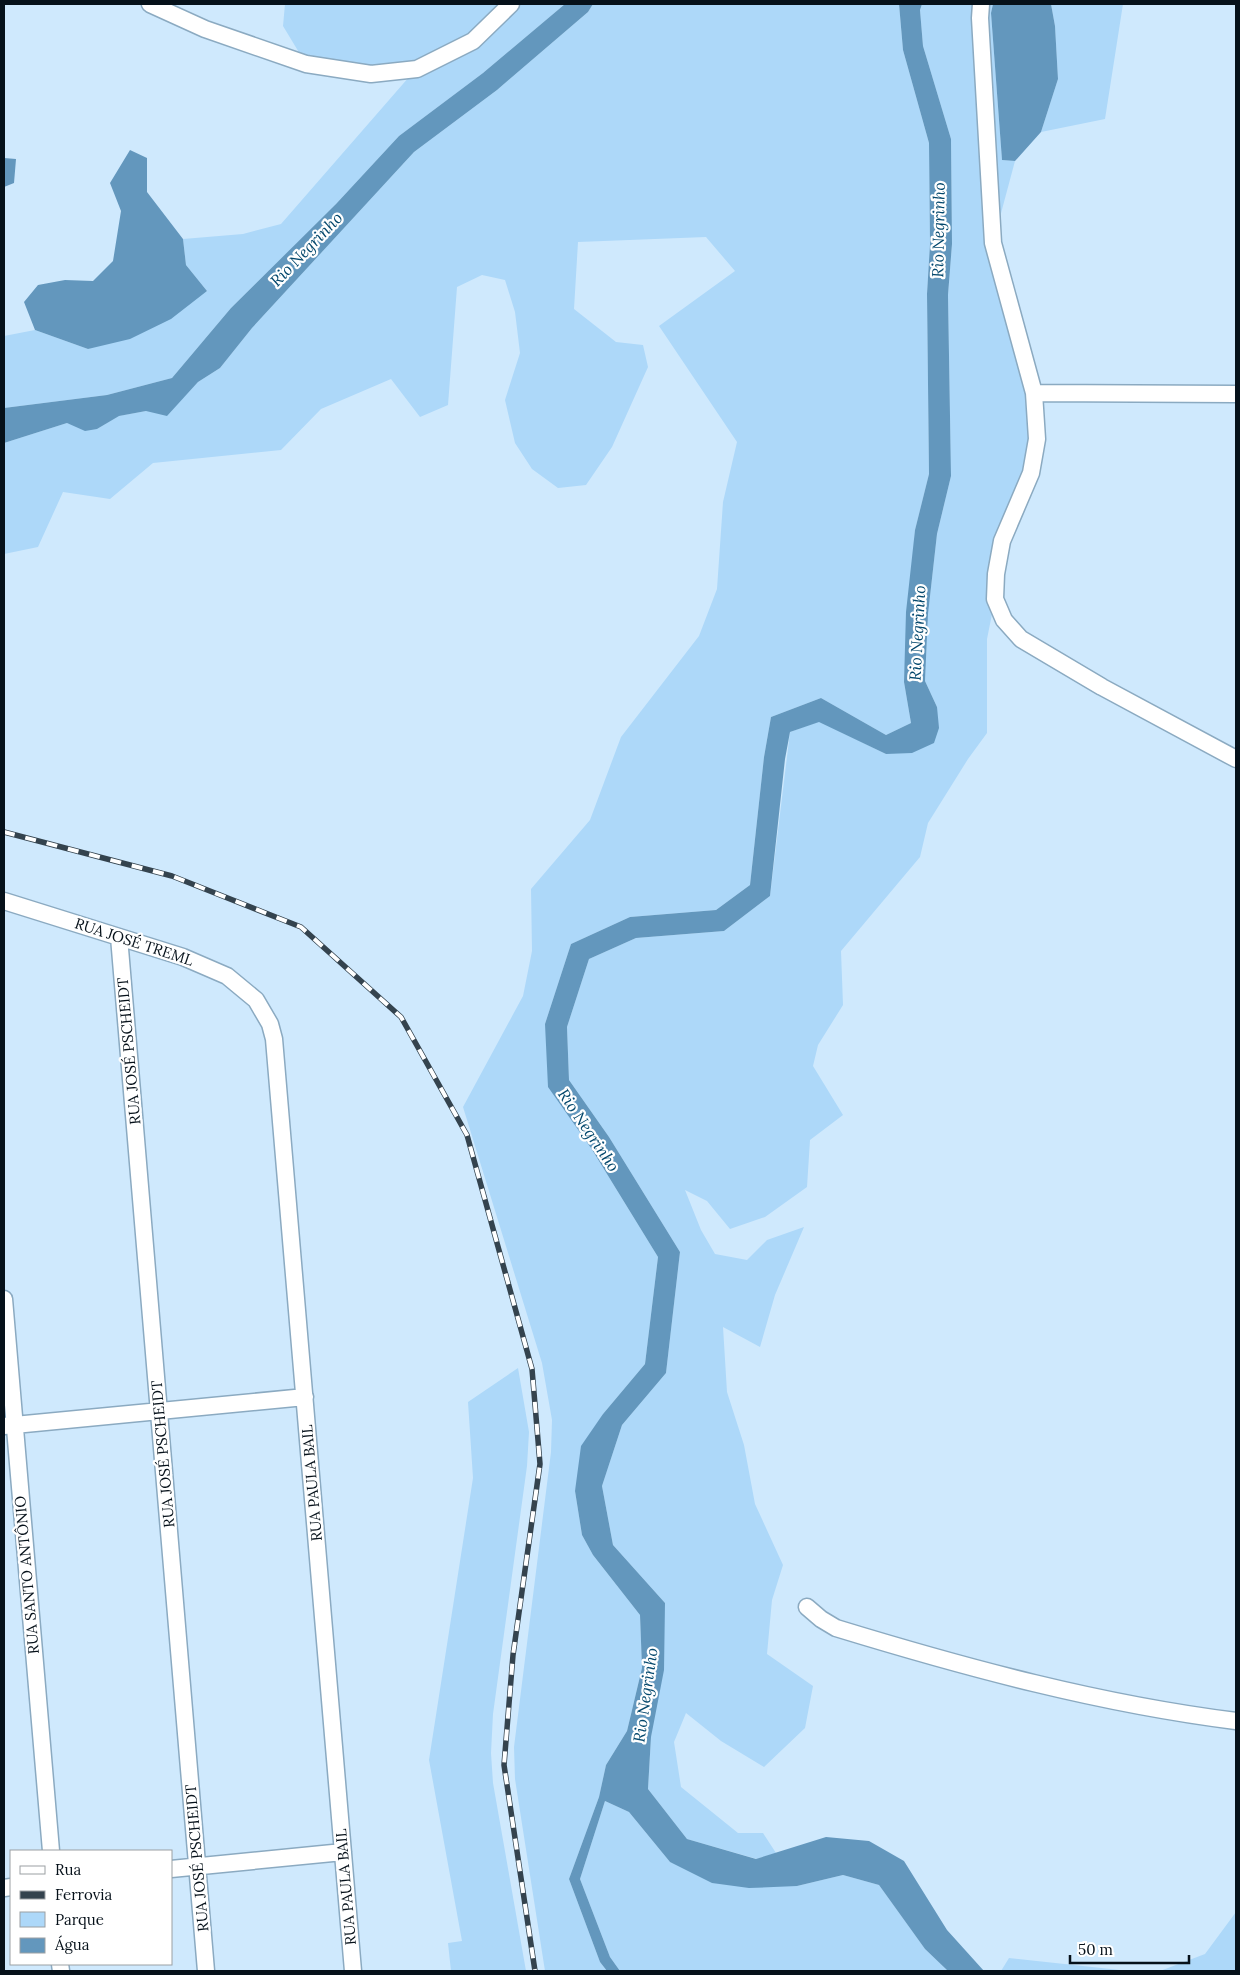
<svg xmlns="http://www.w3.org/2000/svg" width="1240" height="1975" font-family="Lora,serif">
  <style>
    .green { fill: #add8f9 }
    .water { fill: #6397bd }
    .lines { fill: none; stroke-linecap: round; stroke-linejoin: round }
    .minor-casing { stroke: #8baac1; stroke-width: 19 }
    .minor { stroke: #fff; stroke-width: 16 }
    .rail-casing { stroke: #34434e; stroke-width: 5.5 }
    .rail { stroke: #fff; stroke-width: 4; stroke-dasharray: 11; stroke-linecap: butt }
    .labels { text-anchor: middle; stroke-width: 4.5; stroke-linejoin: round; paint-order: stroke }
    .street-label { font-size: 15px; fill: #06111a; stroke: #fff }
    .water-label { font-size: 16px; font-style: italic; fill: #03476c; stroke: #fff }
  </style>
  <rect width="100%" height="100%" fill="#cfe9fd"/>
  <path class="green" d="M285 4H565L483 73 399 136 336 204 231 308 172 378 107 395 4 408V336L35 330 88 349 207 291 186 265 183 239 243 234 281 224 416 69 306 64 283 26Z
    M593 4H899L903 50 929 143 930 244 927 294 929 474 915 530 904 682 911 723 886 735 821 698 771 717 764 757 750 885 716 910 630 917 571 944 545 1024 591 1148 658 1257 645 1364 603 1414 575 1491 582 1535 593 1555 640 1615 642 1668 627 1731 606 1765 599 1797 569 1879 600 1962 607 1971H545L515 1779 514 1747 551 1452 552 1420 542 1363 463 1107 523 996 532 951 531 889 590 820 621 737 699 636 717 589 723 502 737 442 659 326 735 271 706 237 578 242 574 309 616 342 643 345 648 367 612 447 586 485 558 488 532 469 515 443 505 400 520 353 515 312 505 280 482 275 457 287 448 405 420 417 391 379 321 409 281 450 153 463 110 499 63 492 38 547 4 554V443L67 423 97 429 118 416 146 411 184 397 198 382 220 368 252 328 414 152 497 90 588 12Z
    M922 4H993L991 13 1002 160 1015 161 993 243 1037 439 1002 541 995 599 987 639V733L968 759 928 823 920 857 841 951 843 1005 818 1045 813 1066 843 1115 810 1140 807 1187 765 1217 730 1229 707 1201 685 1190 701 1230 715 1254 747 1260 767 1240 804 1227 775 1295 760 1347 723 1327 727 1392 744 1445 755 1504 783 1565 772 1600 767 1654 813 1686 805 1728 764 1767 721 1741 686 1713 674 1742 681 1787 738 1833H763L776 1853 757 1859 687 1839 648 1789 651 1737 665 1603 613 1545 602 1486 622 1425 666 1373 680 1252 609 1137 569 1080 567 1027 589 959 636 938 724 931 770 896 790 732 819 721 886 754 937 707 925 681 928 614 937 534 951 476 948 295 952 244 951 139 923 46 920 10Z
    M1051 4H1123L1105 119 1041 132 1058 79 1055 26Z
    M518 1368 529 1432 527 1466 493 1714 491 1753 493 1783 526 1971H451L448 1943 462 1941 429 1760 473 1478 468 1402Z
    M605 1801 629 1812 670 1862 797 1886 843 1875 879 1885 925 1949 948 1971H620L610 1957 580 1879Z
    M1236 1912V1971H1160L1205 1954Z
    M1009 1958 1129 1971H1001Z"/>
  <path class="water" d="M565 4H593L588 12 497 90 414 152 252 328 220 368 198 382 167 416 146 411 119 416 97 429 85 431 67 423 4 443V408L107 395 172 378 231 308 336 204 399 136 483 73Z
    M899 4H922L920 10 923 46 951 139 952 244 948 295 951 476 937 534 928 614 925 681 937 707 939 728 934 743 912 753 886 754 819 722 790 732 785 759 770 896 724 931 636 938 589 959 567 1027 569 1080 609 1137 680 1252 666 1373 622 1425 602 1486 613 1545 665 1603 664 1670 651 1737 648 1789 687 1839 756 1859 826 1837 869 1841 904 1861 947 1930 984 1971H948L925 1949 879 1885 843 1875 797 1886 749 1888 712 1883 670 1862 629 1812 605 1801 580 1879 610 1957 620 1971H607L600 1962 569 1879 599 1797 606 1765 627 1731 642 1668 640 1615 593 1555 582 1535 575 1491 581 1446 603 1414 645 1364 658 1257 591 1148 548 1087 545 1024 571 944 630 917 716 910 750 885 764 757 771 717 821 698 886 735 911 723 904 682 906 612 915 530 929 474 927 294 930 244 929 143 903 50Z
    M993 4H1051L1055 26 1058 79 1041 132 1015 161 1002 160 991 13Z
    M130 150 147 158V192L183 239 186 265 207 291 171 319 130 339 88 349 35 330 24 302 38 285 65 280 93 281 113 261 121 211 110 183Z
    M4 158 16 159 14 183 4 187Z"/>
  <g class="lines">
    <g class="minor-casing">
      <path id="minor" d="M150 4 205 29 306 64 371 74 417 69 473 41 511 4
        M981 4 980 18 993 243 1034 393 1037 439 1031 473 1002 541 996 574 995 599 1004 620 1021 639 1102 687 1236 759
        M1034 393 1236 394
        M4 901 183 957 227 976 256 1000 270 1024 274 1039 353 1971
        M119 937 206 1971
        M4 1299 51 1851
        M4 1426 305 1397
        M807 1607 821 1619 836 1628C967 1668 1100 1704 1236 1721
        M171 1869 343 1852
        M4 1888 11 1887
        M60 1964 61 1971"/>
    </g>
    <use href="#minor" class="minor"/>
    <g class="rail-casing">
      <path id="rail" d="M4 832 172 876 301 927 401 1017 467 1135 532 1369 540 1464 513 1655 504 1765 535 1971"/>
    </g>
    <use href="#rail" class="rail"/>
  </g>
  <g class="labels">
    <g class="street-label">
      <text transform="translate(134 942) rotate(18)" y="5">RUA JOSÉ TREML</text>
      <text transform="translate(129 1051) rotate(-95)" y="5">RUA JOSÉ PSCHEIDT</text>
      <text transform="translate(163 1454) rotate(-95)" y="5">RUA JOSÉ PSCHEIDT</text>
      <text transform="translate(312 1483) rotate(-95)" y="5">RUA PAULA BAIL</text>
      <text transform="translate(27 1575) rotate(-95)" y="5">RUA SANTO ANTÔNIO</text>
      <text transform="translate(197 1858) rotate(-95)" y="5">RUA JOSÉ PSCHEIDT</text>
      <text transform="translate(346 1887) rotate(-95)" y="5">RUA PAULA BAIL</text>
    </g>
    <g class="water-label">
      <text transform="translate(938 230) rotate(-89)" y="6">Rio Negrinho</text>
      <text transform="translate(306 249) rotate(-46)" y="6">Rio Negrinho</text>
      <text transform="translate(917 633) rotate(-87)" y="6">Rio Negrinho</text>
      <text transform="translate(589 1130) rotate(56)" y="6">Rio Negrinho</text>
      <text transform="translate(645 1695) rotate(-82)" y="6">Rio Negrinho</text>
    </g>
  </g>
  <rect width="1240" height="1975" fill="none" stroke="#06111a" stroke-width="10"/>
  <rect x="10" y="1850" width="162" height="115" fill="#ffffff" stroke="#9ba0a3"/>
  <rect x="20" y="1866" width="25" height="8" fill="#ffffff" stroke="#9ba0a3"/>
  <text x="55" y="1875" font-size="15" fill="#06111a">Rua</text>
  <rect x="20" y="1891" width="25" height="8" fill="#34434e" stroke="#9ba0a3"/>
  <text x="55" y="1900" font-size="15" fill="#06111a">Ferrovia</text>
  <rect x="20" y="1912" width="25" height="15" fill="#add8f9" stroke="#9ba0a3"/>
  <text x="55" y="1925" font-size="15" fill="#06111a">Parque</text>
  <rect x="20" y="1938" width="25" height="15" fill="#6397bd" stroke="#9ba0a3"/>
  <text x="55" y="1950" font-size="15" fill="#06111a">Água</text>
  <path d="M1070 1955v8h119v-8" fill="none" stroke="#06111a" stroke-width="2.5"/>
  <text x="1078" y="1955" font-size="15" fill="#06111a" stroke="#ffffff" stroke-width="4" paint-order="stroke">50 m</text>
</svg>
